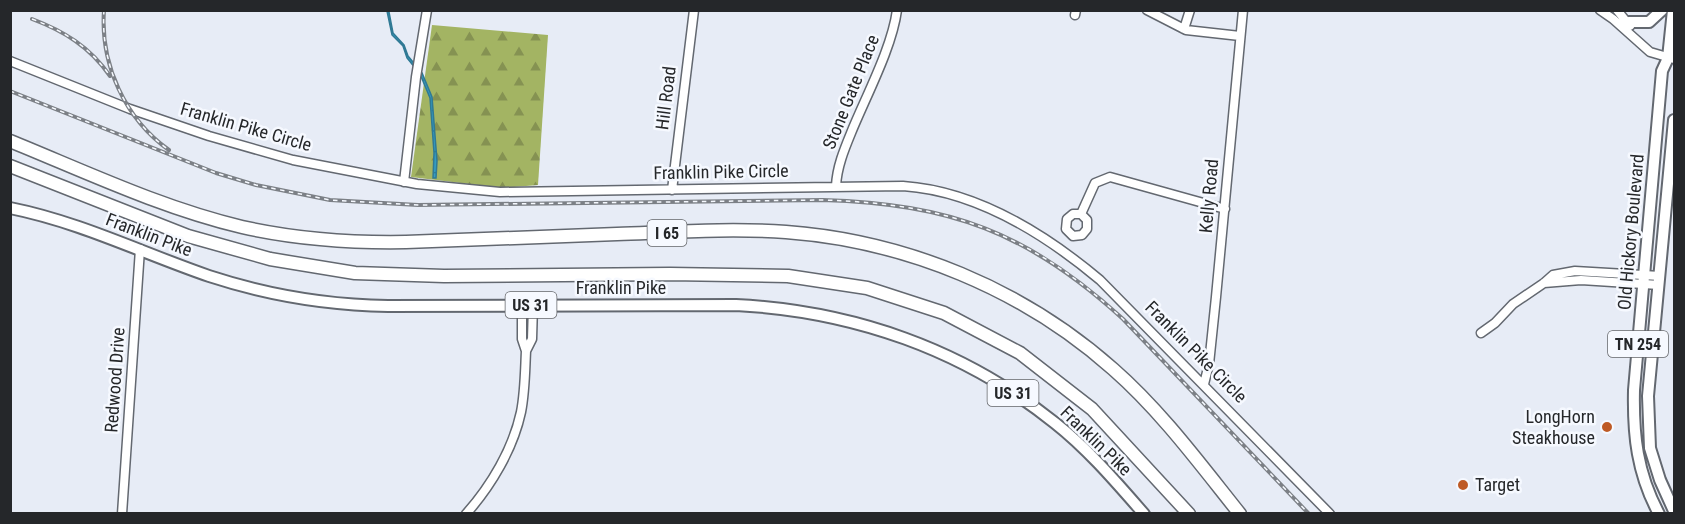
<svg xmlns="http://www.w3.org/2000/svg" width="1685" height="524" font-family="'Roboto Condensed',sans-serif">
  <style>
    .forest { fill: url(#forest-firs) }
    .water { fill: url(#water-ripples); stroke: #307994; stroke-width: 1.5 }
    .lines { fill: none; stroke-linecap: round; stroke-linejoin: round }
    .minor-casing { stroke: #636870; stroke-width: 11 }
    .major-casing { stroke: #636870; stroke-width: 14 }
    .highway-casing { stroke: #636870; stroke-width: 15 }
    .minor { stroke: #fff; stroke-width: 8 }
    .major { stroke: #fff; stroke-width: 10 }
    .highway { stroke: #fff; stroke-width: 12 }
    .rail-casing { stroke: #7c8086; stroke-width: 4 }
    .rail { stroke: #f6f9ff; stroke-width: 1.5; stroke-dasharray: 4.5; stroke-linecap: butt }
    .poi-dot { fill: #be5a25; stroke: #f6f9ff; stroke-width: 2 }
    .labels { text-anchor: middle; stroke-width: 5; stroke-linejoin: round; paint-order: stroke }
    .shield { fill: #f6f9ff; stroke: #64666a; stroke-width: 1.5 }
    .shield-label { font-size: 16px; font-weight: bold; fill: #25272a }
    .street-label { font-size: 18px; fill: #25272a; stroke: #f6f9ff }
    .poi-label { font-size: 18px; fill: #25272a; stroke: #f6f9ff; text-anchor: end }
  </style>
  <defs>
    <pattern id="forest-firs" width="22" height="20" patternUnits="userSpaceOnUse" patternTransform="scale(1.5)"><rect width="22" height="20" fill="#a3b463"/><path d="M5 1l3.5 6h-7zM16 11l3.5 6h-7z" fill="#859252"/></pattern>
    <pattern id="water-ripples" width="26" height="14" patternUnits="userSpaceOnUse" patternTransform="scale(1.5)"><rect width="26" height="14" fill="#349cc2"/><path d="M2 4q2-2 4 0t4 0M15 11q2-2 4 0t4 0" fill="none" stroke="#2c7f9e"/></pattern>
  </defs>
  <rect width="100%" height="100%" fill="#e7ecf6"/>
  <path class="forest" d="M432 25 548 35 538 185 502 188 411 177Z"/>
  <path class="water" d="M387 11 389 12 393 33 404 45 408 56 422 73 432 97 437 161 436 178H433L434 153 430 98 420 74 407 58 403 46 392 35Z"/>
  <g class="lines">
    <g class="minor-casing">
      <path id="minor" d="M1147 10 1186 30 1240 36
        M1600 10 1613 19 1650 52 1674 59
        M1617 10 1630 26
        M1075 15 1076 10
        M1184 29 1190 10
        M10 61 130 109 209 136 293 160 417 184 500 192 903 186C977 191 1044 233 1100 280L1330 514
        M404 182 416 77 427 10
        M836 186C837 167 844 150 851 133 866 96 892 48 897 10
        M672 190 694 10
        M1081 214 1087 220V229L1082 235 1073 236 1066 229 1067 219 1073 214H1081L1095 183 1110 177 1225 209
        M1544 283 1581 280 1659 285
        M522 305V339L526 351 532 339 533 305
        M1481 333 1495 323 1513 304 1544 283 1553 275 1575 271 1660 276
        M1204 384 1209 364 1216 297 1243 10
        M122 514 140 249
        M466 514C491 486 513 449 521 412 525 392 525 371 526 351"/>
    </g>
    <g class="major-casing">
      <path id="major" d="M1629 22H1649L1662 10
        M1674 120 1648 396 1650 448 1660 480 1674 511
        M10 208C80 222 142 253 209 276 267 295 327 305 388 306L736 305C853 311 963 349 1055 423 1088 449 1116 482 1144 514
        M1659 514C1637 473 1633 435 1634 390L1662 71 1668 58 1673 10"/>
    </g>
    <g class="highway-casing">
      <path id="highway" d="M10 141C86 172 162 208 242 227 296 239 350 243 406 242 476 240 546 237 617 234 673 232 730 228 786 232 906 241 1023 289 1113 369 1161 411 1200 464 1240 514
        M10 166 188 236 270 259 355 273 444 276 670 274 788 276 867 288 944 313 1020 353 1092 409 1189 514"/>
    </g>
    <use href="#minor" class="minor"/>
    <use href="#major" class="major"/>
    <use href="#highway" class="highway"/>
    <g class="rail-casing">
      <path id="rail" d="M104 10C100 64 125 119 169 150
        M32 19C64 31 90 47 110 76
        M10 91 216 173 256 185 330 200 418 205 823 200C950 204 1028 232 1123 319L1309 514"/>
    </g>
    <use href="#rail" class="rail"/>
  </g>
  <g class="poi-dot">
    <circle cx="1607" cy="427" r="6"/>
    <circle cx="1463" cy="485" r="6"/>
  </g>
  <g class="labels">
    <g class="shield">
      <rect x="647.5" y="220" width="39" height="26" rx="4.5"/>
      <rect x="505.5" y="292" width="51" height="26" rx="4.5"/>
      <rect x="1608" y="331" width="60" height="26" rx="4.5"/>
      <rect x="987.5" y="380" width="51" height="26" rx="4.5"/>
    </g>
    <g class="shield-label">
      <text x="667" y="239">I 65</text>
      <text x="531" y="311">US 31</text>
      <text x="1638" y="350">TN 254</text>
      <text x="1013" y="399">US 31</text>
    </g>
    <g class="street-label">
      <text transform="translate(851 92) rotate(-68)" y="6">Stone Gate Place</text>
      <text transform="translate(666 98) rotate(-83)" y="6">Hill Road</text>
      <text transform="translate(246 127) rotate(16)" y="6">Franklin Pike Circle</text>
      <text transform="translate(721 172) rotate(-1)" y="6">Franklin Pike Circle</text>
      <text transform="translate(1209 196) rotate(-85)" y="6">Kelly Road</text>
      <text transform="translate(1631 232) rotate(-85)" y="6">Old Hickory Boulevard</text>
      <text transform="translate(149 235) rotate(21)" y="6">Franklin Pike</text>
      <text x="621" y="294">Franklin Pike</text>
      <text transform="translate(1196 352) rotate(45)" y="6">Franklin Pike Circle</text>
      <text transform="translate(115 380) rotate(-86)" y="6">Redwood Drive</text>
      <text transform="translate(1096 441) rotate(44)" y="6">Franklin Pike</text>
    </g>
    <g class="poi-label">
      <text x="1595" y="423">LongHorn<tspan x="1595" dy="21">Steakhouse</tspan></text>
      <text x="1475" y="491" text-anchor="start">Target</text>
    </g>
  </g>
  <rect width="1685" height="524" fill="none" stroke="#25272a" stroke-width="24"/>
</svg>
